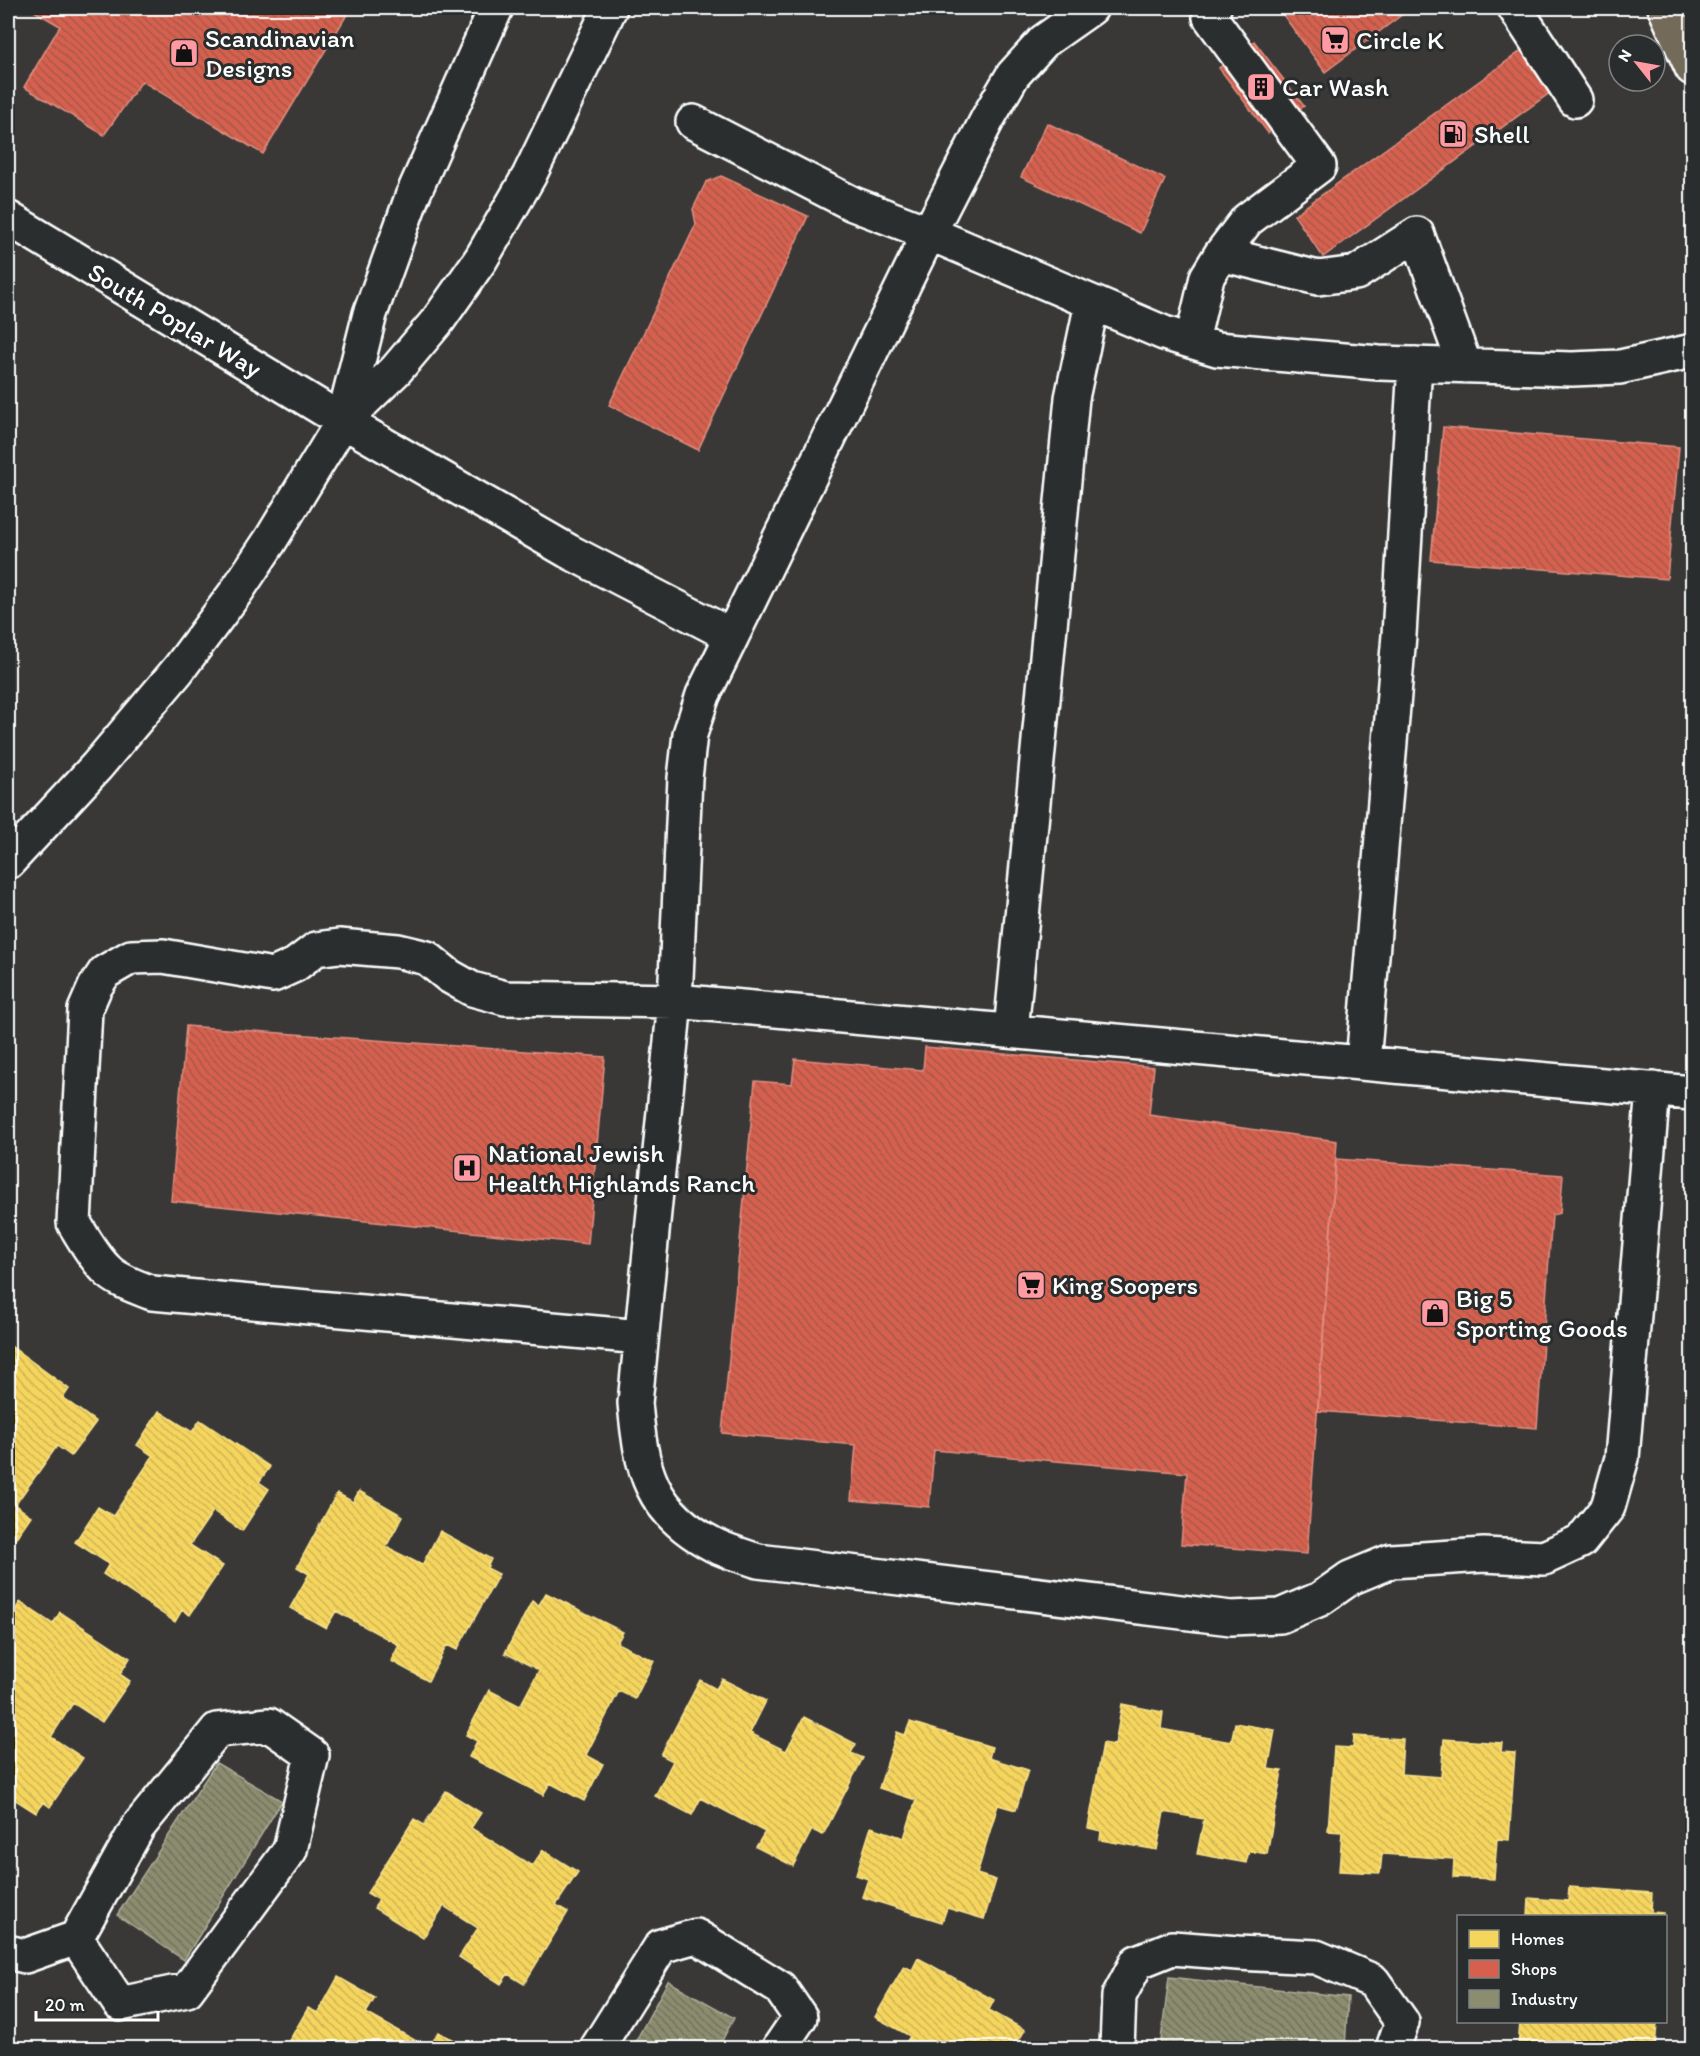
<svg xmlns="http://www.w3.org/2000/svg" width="1700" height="2056" font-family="Itim,sans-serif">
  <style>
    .homes { fill: url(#homes-back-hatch); stroke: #f9e28d; stroke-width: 1.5 }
    .shops { fill: url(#shops-back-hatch); stroke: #e29082; stroke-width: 1.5 }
    .industry { fill: url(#industry-back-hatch); stroke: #aeae9a; stroke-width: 1.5 }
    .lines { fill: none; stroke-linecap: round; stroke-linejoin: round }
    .minor-casing { stroke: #fff; stroke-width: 38 }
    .major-casing { stroke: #fff; stroke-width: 38 }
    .minor { stroke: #2a2d2e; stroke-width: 33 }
    .major { stroke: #736b5a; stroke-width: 33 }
    .labels { text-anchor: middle; stroke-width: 6; stroke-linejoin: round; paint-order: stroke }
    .poi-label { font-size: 26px; fill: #fff; stroke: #2a2d2e; text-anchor: start }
    .street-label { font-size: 26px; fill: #fff; stroke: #2a2d2e }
  </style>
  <defs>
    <pattern id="homes-back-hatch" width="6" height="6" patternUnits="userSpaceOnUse" patternTransform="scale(1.5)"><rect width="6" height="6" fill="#f6d55c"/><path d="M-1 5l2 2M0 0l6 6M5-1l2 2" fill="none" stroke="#ccb358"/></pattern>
    <pattern id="shops-back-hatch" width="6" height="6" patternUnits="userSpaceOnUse" patternTransform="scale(1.5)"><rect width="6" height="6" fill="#d6604d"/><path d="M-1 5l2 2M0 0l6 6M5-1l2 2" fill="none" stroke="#a6594d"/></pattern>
    <pattern id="industry-back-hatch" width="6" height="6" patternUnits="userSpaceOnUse" patternTransform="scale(1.5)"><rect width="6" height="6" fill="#8c8c6e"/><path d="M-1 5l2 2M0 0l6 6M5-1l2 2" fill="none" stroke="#727260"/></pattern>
  </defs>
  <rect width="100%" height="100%" fill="#393837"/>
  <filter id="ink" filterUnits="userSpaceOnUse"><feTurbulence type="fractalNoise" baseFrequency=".0167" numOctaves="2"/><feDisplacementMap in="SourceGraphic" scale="12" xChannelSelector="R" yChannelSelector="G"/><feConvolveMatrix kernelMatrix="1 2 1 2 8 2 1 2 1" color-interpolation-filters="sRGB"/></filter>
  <g filter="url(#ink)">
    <path class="homes" d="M8 1344 69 1389 63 1398 96 1422 71 1456 57 1446 15 1505 31 1516 8 1549Z
      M159 1411 192 1432 200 1420 270 1467 259 1482 269 1489 242 1531 213 1511 190 1545 223 1566 190 1615 182 1610 175 1622 103 1574 109 1564 75 1542 98 1507 113 1516 153 1456 137 1445Z
      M359 1491 403 1516 386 1547 422 1565 440 1531 491 1559 487 1568 499 1574 457 1650 447 1645 428 1681 391 1661 399 1645 336 1611 326 1628 290 1608 309 1574 297 1567 337 1493 353 1502Z
      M546 1593 623 1632 617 1643 654 1661 635 1699 619 1691 586 1755 603 1764 584 1801 550 1783 543 1795 469 1757 477 1741 466 1735 489 1690 520 1706 539 1670 505 1653 532 1601 539 1605Z
      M20 1602 53 1624 60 1612 130 1658 120 1674 130 1681 102 1722 73 1703 51 1737 83 1758 50 1807 43 1802 36 1813 8 1795V1656L13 1647 8 1644V1622Z
      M722 1679 766 1701 750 1733 786 1751 804 1717 856 1744 851 1753 863 1758 823 1835 812 1830 793 1866 756 1847 765 1832 701 1798 692 1815 655 1796 673 1761 661 1755 700 1680 716 1689Z
      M1122 1704 1163 1712 1161 1729 1231 1742 1235 1723 1275 1730 1268 1769 1282 1771 1267 1854 1249 1851 1246 1863 1197 1854 1204 1819 1164 1812 1157 1850 1100 1840 1101 1831 1088 1828 1103 1743 1115 1745Z
      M910 1722 992 1747 989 1758 1028 1770 1016 1810 998 1805 977 1874 996 1880 984 1919 947 1908 942 1922 862 1897 868 1879 856 1875 871 1827 904 1838 916 1800 879 1788 897 1732 905 1735Z
      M1354 1736 1403 1739 1401 1774 1441 1777 1444 1739 1502 1743 1501 1752 1515 1753 1509 1840 1497 1839 1494 1879 1453 1877 1454 1859 1382 1854 1380 1873 1339 1871 1342 1832 1328 1831 1334 1747 1353 1748Z
      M446 1791 481 1813 471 1828 532 1866 543 1850 578 1872 556 1905 568 1912 524 1984 508 1974 501 1984 459 1957 478 1928 444 1906 423 1938 374 1908 379 1900 367 1893 414 1819 424 1825Z
      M1569 1887 1652 1893 1651 1912 1663 1913V1916H1528L1529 1898 1568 1901Z
      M918 1958 994 2000 989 2010 1025 2030 1014 2048H903L910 2036 875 2017 904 1966 912 1970Z
      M338 1977 375 1998 366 2013 429 2048H285L308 2008 318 2013Z
      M1520 2022H1657L1655 2048H1518Z
      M438 2032 469 2048H429Z"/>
    <path class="shops" d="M29 8H351L263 154 142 81 104 135 24 87 60 26Z
      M1278 8H1411L1325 72Z
      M1254 41 1304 106 1268 133 1219 68Z
      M1521 51 1551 92 1323 257 1294 215Z
      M1047 123 1165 179 1140 233 1021 177Z
      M721 176 808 216 698 450 609 405 696 224 693 209 706 182Z
      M1443 427 1679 447 1667 579 1431 560Z
      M186 1026 605 1057 588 1244 171 1201Z
      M925 1047 1154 1067 1149 1115 1337 1141 1307 1554 1181 1544 1187 1473 934 1450 929 1507 851 1500 856 1445 722 1433 755 1081 792 1084 795 1059 923 1070Z
      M1336 1159 1563 1175 1560 1213 1552 1215 1537 1428 1318 1411Z"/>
    <path class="industry" d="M216 1763 282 1801 184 1960 117 1915Z
      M1169 1977 1348 1997 1345 2048H1160Z
      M668 1981 734 2018 718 2048H632Z"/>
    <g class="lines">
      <g class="minor-casing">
        <path id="minor" d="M1515 8 1575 100
          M693 122 853 204 929 233 1164 333 1217 349 1379 363 1572 369 1620 367 1692 351
          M8 218 343 421 568 551 732 636 929 233 988 118 1013 75 1044 41 1091 8
          M1221 254 1318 278 1356 273 1417 234 1465 366
          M1192 341 1207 277 1221 254 1247 220 1319 166 1210 17 1214 8
          M343 421 370 314 412 197 496 8
          M732 636 703 695 690 734 685 778 675 1001 635 1403C641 1470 650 1512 714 1545 728 1552 744 1556 758 1561L1231 1618 1280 1616 1320 1599 1350 1578 1391 1561 1484 1555 1544 1558 1581 1541 1608 1507 1622 1458 1653 1089
          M8 862 97 766 178 670 236 592 270 541 343 421 396 370 439 319 481 259 529 176 610 8
          M1011 1031 1072 398 1092 303
          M1363 1063 1399 635 1415 364
          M641 1337 152 1293C137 1287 117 1281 106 1269 93 1256 84 1239 74 1223L85 1010 95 987 105 972 131 957 163 956 273 975 295 965 316 949 339 946 398 951 427 958 449 976 472 989 505 998 675 1001 1692 1093
          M8 1952 25 1956 76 1938 138 1827 217 1730 269 1725 312 1755 290 1850 187 1990 120 2004 76 1938
          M597 2048 661 1946 696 1936 780 1988 800 2017 779 2048
          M1117 2048 1119 1996 1137 1962 1172 1948 1238 1953 1316 1957 1373 1981 1402 2022 1393 2048"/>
      </g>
      <g class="major-casing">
        <path id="major" d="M1665 8 1692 68"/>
      </g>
      <use href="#minor" class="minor"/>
      <use href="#major" class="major"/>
    </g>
  </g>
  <defs>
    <g id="supermarket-square" transform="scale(1.5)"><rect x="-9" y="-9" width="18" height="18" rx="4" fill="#ff9aa2" stroke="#2a2d2e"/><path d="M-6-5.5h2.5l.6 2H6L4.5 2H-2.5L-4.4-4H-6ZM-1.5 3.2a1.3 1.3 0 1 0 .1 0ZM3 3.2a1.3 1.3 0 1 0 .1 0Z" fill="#111"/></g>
    <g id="shop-square" transform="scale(1.5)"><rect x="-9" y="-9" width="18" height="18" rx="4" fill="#ff9aa2" stroke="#2a2d2e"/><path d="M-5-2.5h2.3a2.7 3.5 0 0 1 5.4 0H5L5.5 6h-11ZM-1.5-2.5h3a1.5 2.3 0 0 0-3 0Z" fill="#111"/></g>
    <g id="building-square" transform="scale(1.5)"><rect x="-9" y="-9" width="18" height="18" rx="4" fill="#ff9aa2" stroke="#2a2d2e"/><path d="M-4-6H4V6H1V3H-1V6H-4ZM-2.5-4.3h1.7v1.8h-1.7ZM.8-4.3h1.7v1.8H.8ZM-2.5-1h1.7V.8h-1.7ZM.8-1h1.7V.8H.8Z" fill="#111"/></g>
    <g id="fuel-square" transform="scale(1.5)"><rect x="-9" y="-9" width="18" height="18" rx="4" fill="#ff9aa2" stroke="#2a2d2e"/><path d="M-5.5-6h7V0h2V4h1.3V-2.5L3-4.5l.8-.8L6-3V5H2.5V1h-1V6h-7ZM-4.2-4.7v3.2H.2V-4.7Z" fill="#111"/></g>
    <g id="hospital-square" transform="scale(1.5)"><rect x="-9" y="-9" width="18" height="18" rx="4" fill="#ff9aa2" stroke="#2a2d2e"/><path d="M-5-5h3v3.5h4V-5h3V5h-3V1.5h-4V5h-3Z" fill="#111"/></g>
  </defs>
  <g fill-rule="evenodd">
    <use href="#supermarket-square" x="1335" y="40"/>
    <use href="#shop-square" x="184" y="53"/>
    <use href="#building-square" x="1261" y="87"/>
    <use href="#fuel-square" x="1453" y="134"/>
    <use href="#hospital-square" x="467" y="1168"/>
    <use href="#supermarket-square" x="1031" y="1285"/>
    <use href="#shop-square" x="1435" y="1313"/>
  </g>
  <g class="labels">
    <g class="poi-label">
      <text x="205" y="47">Scandinavian<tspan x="205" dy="30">Designs</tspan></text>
      <text x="1356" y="49">Circle K</text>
      <text x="1282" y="96">Car Wash</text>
      <text x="1474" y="143">Shell</text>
      <text x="488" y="1162">National Jewish<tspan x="488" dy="30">Health Highlands Ranch</tspan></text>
      <text x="1052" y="1294">King Soopers</text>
      <text x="1456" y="1307">Big 5<tspan x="1456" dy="30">Sporting Goods</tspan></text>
    </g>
    <g class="street-label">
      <text transform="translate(175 320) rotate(31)" y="9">South Poplar Way</text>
    </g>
  </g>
  <rect width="1700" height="2056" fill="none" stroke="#2a2d2e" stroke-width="30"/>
  <rect x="15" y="15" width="1670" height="2026" fill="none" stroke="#fff" stroke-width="2" filter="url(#ink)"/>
  <rect x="1457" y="1915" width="210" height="108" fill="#2a2d2e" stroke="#7f8182" stroke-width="1.5"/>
  <rect x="1469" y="1930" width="30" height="18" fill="#f6d55c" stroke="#7f8182" stroke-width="1.5"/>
  <text x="1511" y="1945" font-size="18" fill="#ffffff">Homes</text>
  <rect x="1469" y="1960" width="30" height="18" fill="#d6604d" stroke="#7f8182" stroke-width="1.5"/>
  <text x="1511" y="1975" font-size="18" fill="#ffffff">Shops</text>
  <rect x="1469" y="1990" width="30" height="18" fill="#8c8c6e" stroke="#7f8182" stroke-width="1.5"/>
  <text x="1511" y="2005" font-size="18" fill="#ffffff">Industry</text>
  <g transform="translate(1637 63) rotate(301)"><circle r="28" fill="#2a2d2e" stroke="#7f8182" stroke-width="1.5"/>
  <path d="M0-4.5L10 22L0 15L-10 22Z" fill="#ff9aa2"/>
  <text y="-9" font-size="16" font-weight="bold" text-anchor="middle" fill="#ffffff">N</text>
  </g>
  <path d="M36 2011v9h122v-9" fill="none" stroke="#ffffff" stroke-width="3"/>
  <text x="45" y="2011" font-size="18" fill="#ffffff" stroke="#2a2d2e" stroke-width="4.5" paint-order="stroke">20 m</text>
</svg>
